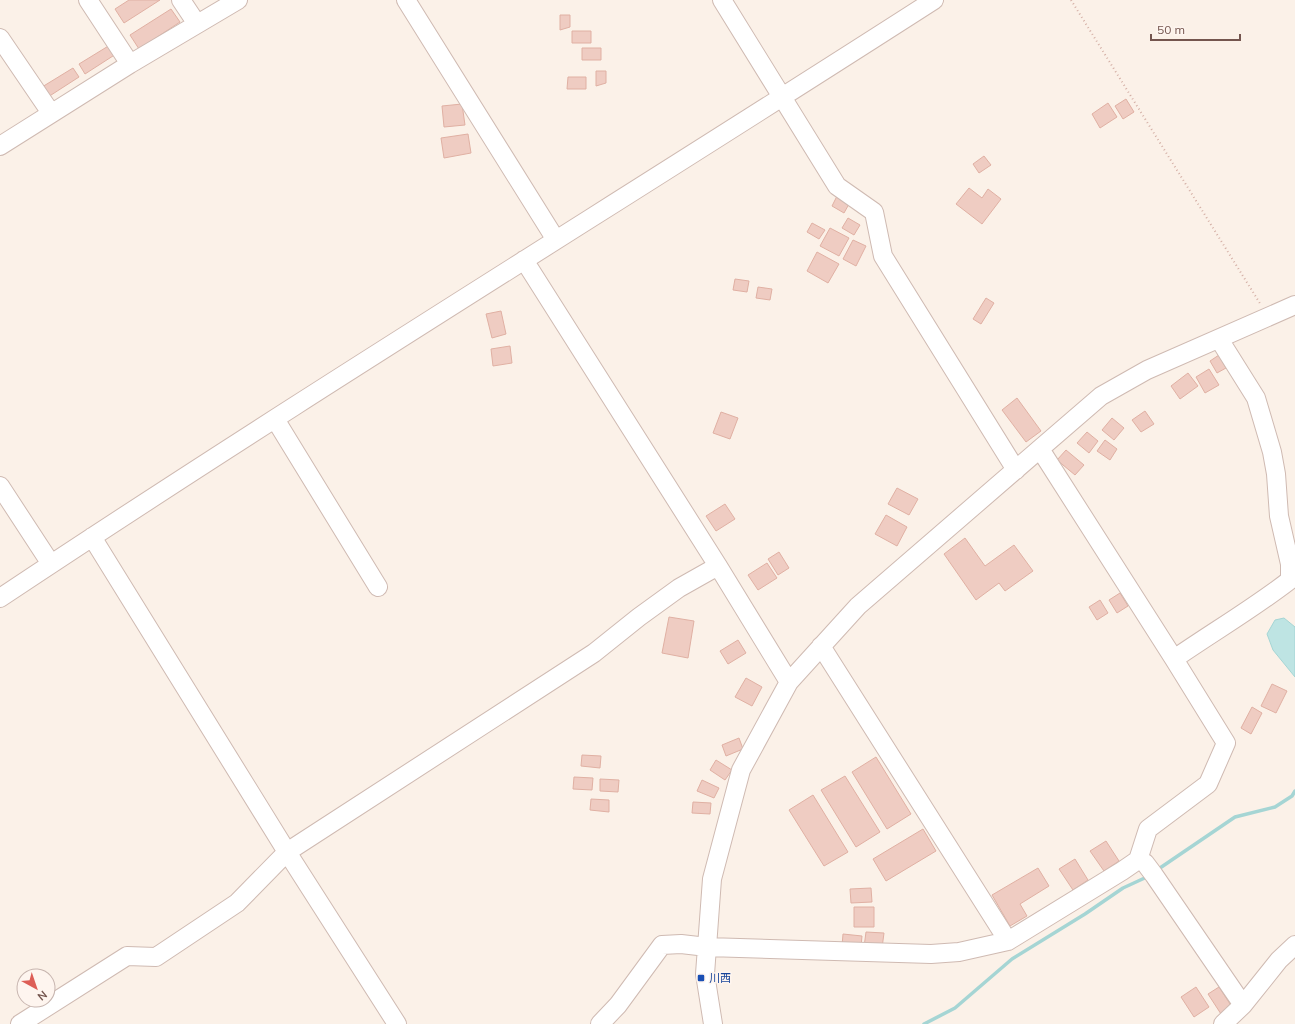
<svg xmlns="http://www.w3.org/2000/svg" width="1295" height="1024" font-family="Mulish,'Noto Sans JP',sans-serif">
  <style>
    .water { fill: #bee4e3; stroke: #a5d5d4 }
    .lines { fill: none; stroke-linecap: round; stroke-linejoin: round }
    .stream { stroke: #a5d5d4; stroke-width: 3.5 }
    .building { fill: #efccc2; stroke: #e0b0a3 }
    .minor-casing { stroke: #cfbab2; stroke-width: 20 }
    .path { stroke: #d4afa5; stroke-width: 2; stroke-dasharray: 1 3; stroke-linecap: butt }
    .minor { stroke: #fff; stroke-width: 18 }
    .transit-dot { fill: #1a4fb4; stroke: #fef5ef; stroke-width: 1.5 }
    .labels { text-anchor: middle; stroke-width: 3; stroke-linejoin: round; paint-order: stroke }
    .transit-label { font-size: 11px; fill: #164399; stroke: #fef5ef; text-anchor: start }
  </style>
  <rect width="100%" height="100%" fill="#fbf1e8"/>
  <path class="water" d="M1284 618 1295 627V677L1273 650 1267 634 1275 620Z"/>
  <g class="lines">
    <path class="stream" d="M1157 870 1235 817 1275 807 1292 796 1295 791
      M924 1024 955 1008 1012 959 1085 914 1123 888 1149 876"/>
  </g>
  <path class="building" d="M129 0H160L124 23 115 9Z
    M171 9 180 22 139 49 130 35Z
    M560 15H570V27L560 30Z
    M572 31H591V43H572Z
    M110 45 116 54 85 74 79 64Z
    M582 48H601V60H582Z
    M73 68 79 77 48 97 42 87Z
    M596 71H606V83L596 86Z
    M568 77H586V89H567Z
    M1126 99 1134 112 1123 119 1115 106Z
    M1108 103 1117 117 1100 128 1092 114Z
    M462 104 465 125 444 127 442 106Z
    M468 134 471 153 444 158 441 138Z
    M984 156 991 165 979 173 973 164Z
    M969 188 982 198 988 189 1001 199 982 224 956 204Z
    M837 196 849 204 844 213 832 206Z
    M848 218 860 225 854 235 842 228Z
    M812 223 825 230 819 239 807 232Z
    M830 228 849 238 839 256 820 246Z
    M853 240 866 246 856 266 843 259Z
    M817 252 839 264 828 283 807 271Z
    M735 279 749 281 747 292 733 290Z
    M758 287 772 289 770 300 756 298Z
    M986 298 994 303 981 324 973 319Z
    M501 311 506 334 492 338 486 314Z
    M510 346 512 363 493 366 491 349Z
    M1219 355 1226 368 1217 373 1210 361Z
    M1209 369 1219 385 1205 393 1196 377Z
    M1188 373 1198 386 1180 399 1171 386Z
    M1017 398 1041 431 1026 442 1002 410Z
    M1145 411 1154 424 1141 432 1132 420Z
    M721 412 738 418 730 439 713 433Z
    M1112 418 1124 428 1114 440 1102 430Z
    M1087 432 1098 441 1089 453 1077 443Z
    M1105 440 1117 449 1110 460 1097 451Z
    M1066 450 1084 465 1075 475 1057 460Z
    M897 488 918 499 909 515 888 504Z
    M725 504 735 519 716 531 706 516Z
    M886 515 907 527 897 546 875 534Z
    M965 538 985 566 1014 545 1033 571 1005 591 999 583 976 600 944 554Z
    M779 552 789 568 778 575 768 559Z
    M767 563 777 578 758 590 748 575Z
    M1120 593 1128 606 1117 613 1109 600Z
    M1100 600 1108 613 1097 620 1089 607Z
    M669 617 694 621 688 658 662 653Z
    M738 640 746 653 728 664 720 651Z
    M746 678 762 687 752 706 735 697Z
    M1272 684 1287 691 1276 713 1261 706Z
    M1252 707 1262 713 1251 734 1241 728Z
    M739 738 743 749 726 756 722 745Z
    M582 755 601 756 600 768 581 766Z
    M876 757 911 814 887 829 852 772Z
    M716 760 732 770 725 780 710 770Z
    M845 776 880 832 856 847 821 790Z
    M574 777 593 778 592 790 573 789Z
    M600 779 619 780 618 792 600 791Z
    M702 780 719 788 714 798 697 791Z
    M813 795 848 852 824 866 789 810Z
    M591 799 609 800V812L590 810Z
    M693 802 711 803 710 814 692 813Z
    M923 829 936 851 886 881 873 859Z
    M1106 841 1119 861 1104 871 1090 851Z
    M1075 859 1088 880 1073 890 1059 869Z
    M1038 868 1049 886 1020 904 1027 916 1010 926 992 895Z
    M871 888 872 902 851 903 850 889Z
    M854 907H874V927H854Z
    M866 932 884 933 882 948 864 947Z
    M843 934 862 936 861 947 842 946Z
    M1196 987 1209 1007 1194 1017 1181 997Z
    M1219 987 1232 1007 1221 1014 1208 994Z"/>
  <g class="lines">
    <g class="minor-casing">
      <path id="minor" d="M88 0 130 64
        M181 0 197 24
        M406 0 556 240
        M722 0 837 186 874 212 883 256 1016 470
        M0 38 51 113
        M0 146 130 64 238 0
        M524 260 718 566 789 682
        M275 419 378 587
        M0 486 51 564
        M92 537 287 852 397 1024
        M0 598C308 393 623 200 934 0
        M821 646 1008 941
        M1174 659C1213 632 1254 608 1290 580V564L1279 516 1276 474 1272 452 1256 398 1219 339
        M1138 860 1145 863 1154 875 1243 1005
        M20 1024 127 956 156 957 237 903 287 852 594 653 639 617 679 588 718 566
        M600 1024 618 1005 662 945 681 944 707 947 931 954 959 952 1008 941 1122 871 1138 860 1148 829 1208 784 1226 743 1174 659 1040 449
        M713 1024 705 974 712 879 741 770 789 682 858 606 1101 396 1147 370 1295 305
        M1223 1024 1243 1005 1279 960 1295 945"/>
    </g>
    <path class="path" d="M1071 0 1261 305"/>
    <use href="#minor" class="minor"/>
  </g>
  <rect class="transit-dot" x="697" y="974" width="8" height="8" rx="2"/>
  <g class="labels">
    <g class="transit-label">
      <text x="709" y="982">川西</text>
    </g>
  </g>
  <g transform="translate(36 988) rotate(140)"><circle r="19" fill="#fef5ef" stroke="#c7b5af"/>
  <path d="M0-3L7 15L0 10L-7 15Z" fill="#dd5e56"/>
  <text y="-6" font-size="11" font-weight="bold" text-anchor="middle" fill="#74554e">N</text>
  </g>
  <path d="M1151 34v6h89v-6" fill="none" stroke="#74554e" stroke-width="2"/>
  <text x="1157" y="34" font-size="12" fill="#74554e" stroke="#fef5ef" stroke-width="3" paint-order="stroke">50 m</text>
</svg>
